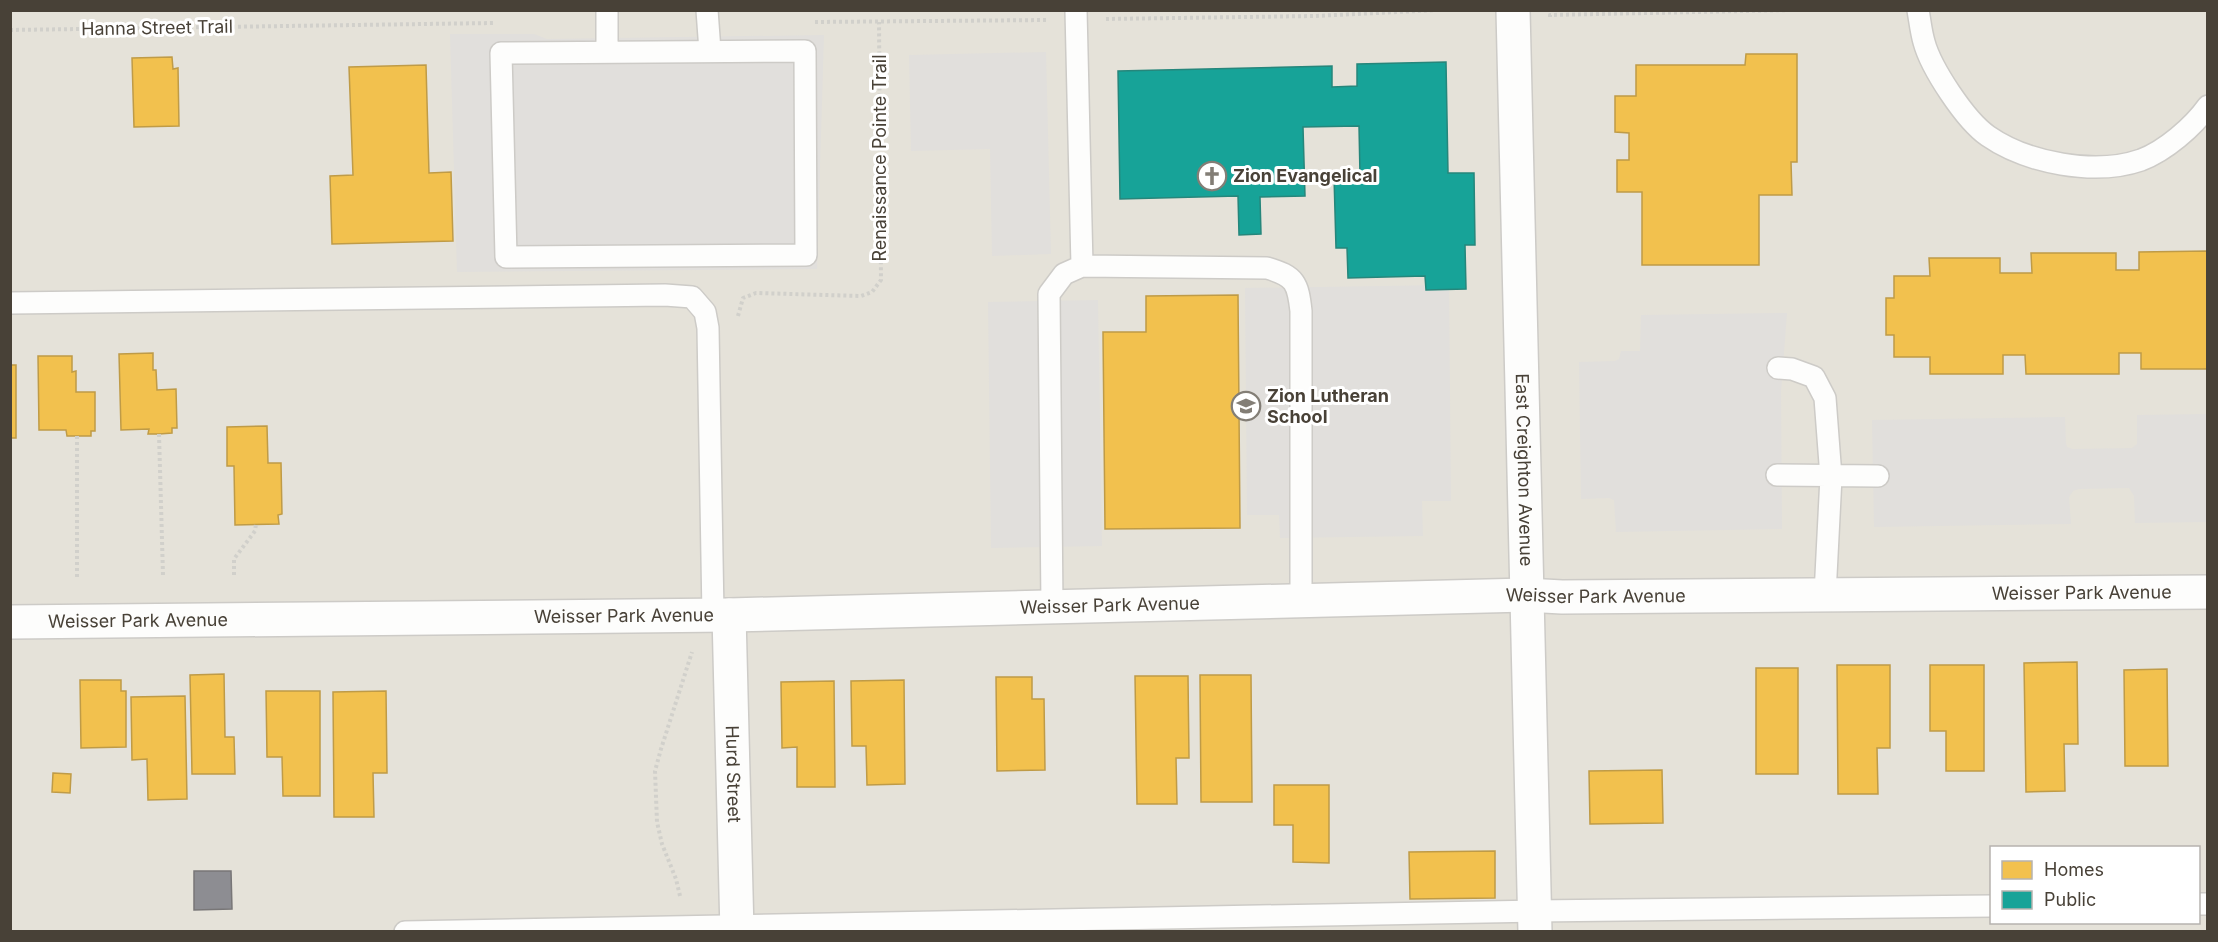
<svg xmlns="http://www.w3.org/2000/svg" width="2218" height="942" font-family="Inter,sans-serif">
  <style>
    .residential { fill: #e5e2d9; fill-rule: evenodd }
    .parking { fill: #e1dfdc }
    .homes { fill: #f2c14e; stroke: #bf9b47; stroke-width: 1.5 }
    .public { fill: #17a398; stroke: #26867b; stroke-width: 1.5 }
    .industry { fill: #8d8d92; stroke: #787677; stroke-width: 1.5 }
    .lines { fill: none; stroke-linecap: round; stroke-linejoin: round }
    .service-casing { stroke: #cdcbc7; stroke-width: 24 }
    .minor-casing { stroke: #cdcbc7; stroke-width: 36 }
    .path { stroke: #d1d0cb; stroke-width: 4; stroke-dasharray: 3 3; stroke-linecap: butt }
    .service { stroke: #fdfdfc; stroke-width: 21 }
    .minor { stroke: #fdfdfc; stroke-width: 33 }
    .labels { text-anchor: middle; stroke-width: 6; stroke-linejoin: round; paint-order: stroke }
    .street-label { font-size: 18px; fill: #484137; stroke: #fff }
    .poi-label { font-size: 18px; font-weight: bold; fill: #484137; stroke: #fff; text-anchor: start }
  </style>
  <rect width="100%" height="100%" fill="#f1f0ec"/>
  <path class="residential" d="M10 11H2207V931H11ZM1992 848H2198V922H1992Z"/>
  <path class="parking" d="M450 34H534L547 39 824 35 817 269 457 272Z
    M1046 52 1051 254 992 256 990 149 911 151 909 55Z
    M1449 285 1451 501H1422L1423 536 1280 538 1279 515H1247L1245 288Z
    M1098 300 1102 546 991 548 988 302Z
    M1787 313 1781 392 1782 529 1616 532 1614 500 1609 498 1581 499 1579 362 1615 361 1619 359 1621 351H1640L1641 315Z
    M2207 414V522L2135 523 2134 496 2129 488 2079 489 2073 491 2069 497 2071 524 1874 527 1872 420 2065 417 2066 443 2067 447 2073 449 2132 448 2137 444V415Z"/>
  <path class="homes" d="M1746 54H1797V162H1791L1792 195H1759V265H1642V192H1617V160H1629V133L1615 132V96H1636V65H1745Z
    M172 57 173 69 178 68 179 126 134 127 132 58Z
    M426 65 429 173 451 172 453 241 332 244 330 176 353 175 349 67Z
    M2208 251V369H2141V353H2119V374H2026L2025 355H2003V374H1930V357H1894V335H1886V298H1894V276H1930L1929 258H2000V273H2032L2031 253H2116V270H2139V252Z
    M1238 295 1240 528 1105 529 1103 332H1146V296Z
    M153 353V370H156L157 390 176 389 177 428H172V433L159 434H148L149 429 121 430 119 354Z
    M10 356 11 365H16V438H10Z
    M38 356H72V372L76 371V392H95V431H91V436H67L66 430H39Z
    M267 426 268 463H281L282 514 278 515 279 524 235 525 234 466H227V427Z
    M2077 662 2078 744H2064L2065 791 2026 792 2024 663Z
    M1837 665H1890V748H1877L1878 794H1838Z
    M1930 665H1984V771H1946V731H1930Z
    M1756 668H1798V774H1756Z
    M2167 669 2168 766H2125L2124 670Z
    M224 674 225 737H234L235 774H192L190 675Z
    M1200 675H1251L1252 802H1201Z
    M1135 676H1188L1189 758H1176L1177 804H1137Z
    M996 677H1032V699H1044L1045 770 997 771Z
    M80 680H121V691H126V747L81 748Z
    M904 680 905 784 867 785 866 746H852L851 681Z
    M834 681 835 787H797V747L782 748 781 682Z
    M266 691H320V796H283L282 757H267Z
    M386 691 387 773H373L374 817H334L333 692Z
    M185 696 187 799 148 800 147 759 132 760 131 697Z
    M1662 770 1663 823 1590 824 1589 771Z
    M53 773 71 774 70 793 52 792Z
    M1274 785H1329V863L1293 862V825H1274Z
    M1495 851V898L1410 899 1409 852Z"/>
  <path class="public" d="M1446 62 1448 173H1474L1475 245H1465L1466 289 1426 290 1425 276 1348 278 1347 248H1336L1334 176H1360L1359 126 1303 127 1305 196 1260 197 1261 234 1239 235 1238 196 1120 199 1118 71 1332 66V87L1357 86V64Z"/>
  <path class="industry" d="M194 871H231L232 909 194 910Z"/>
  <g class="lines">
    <g class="service-casing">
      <path id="service" d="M607 10V52
        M707 10 710 51
        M1076 10 1082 266
        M1918 10C1920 21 1921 32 1924 42 1931 68 1965 120 1988 136 2027 163 2095 176 2141 160 2165 151 2193 127 2208 106
        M805 51 806 255 506 257 501 53Z
        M10 303 665 295 692 297 705 312 708 328 713 615
        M1778 368 1792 369 1814 377 1825 398 1831 477 1825 595
        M1777 475 1878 476
        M1052 607 1049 294 1064 274 1082 266 1267 268C1295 276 1298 283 1301 311V601
        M2198 904H2208
        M405 932 1534 911 1992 906"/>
    </g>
    <g class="minor-casing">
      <g id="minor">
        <path id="s1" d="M1513 10 1535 932"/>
        <path id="s2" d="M729 615 737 932"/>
        <path id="s3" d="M10 622 729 615 1526 595 1562 597 2208 592"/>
      </g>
    </g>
    <path class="path" d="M1550 17V15L1793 10
      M1106 19 1315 16 1438 10
      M815 22 1048 20
      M10 30 493 23
      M738 316 743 298 756 293 861 296 872 292 881 280 879 22
      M159 434 163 575
      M234 575V559L255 531 256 524
      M77 577V435
      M680 896 676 879 662 844 657 822 655 771 661 749 692 652"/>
    <use href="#service" class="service"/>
    <use href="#minor" class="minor"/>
  </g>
  <defs>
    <g id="church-ring" transform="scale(1.5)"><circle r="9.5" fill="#fff" stroke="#837e76" stroke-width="1.5"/><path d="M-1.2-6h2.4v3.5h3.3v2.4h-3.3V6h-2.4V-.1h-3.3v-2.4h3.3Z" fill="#837e76"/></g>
    <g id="school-ring" transform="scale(1.5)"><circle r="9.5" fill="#fff" stroke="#837e76" stroke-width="1.5"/><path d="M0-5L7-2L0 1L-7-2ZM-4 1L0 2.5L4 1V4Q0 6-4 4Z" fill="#837e76"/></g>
  </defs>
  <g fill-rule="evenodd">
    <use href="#church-ring" x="1212" y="176"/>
    <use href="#school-ring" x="1246" y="406"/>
  </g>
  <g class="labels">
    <g class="street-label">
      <text transform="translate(157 28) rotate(-1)" y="6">Hanna Street Trail</text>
      <text transform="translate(880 158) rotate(-90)" y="6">Renaissance Pointe Trail</text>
      <text dy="6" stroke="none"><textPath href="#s1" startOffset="460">East Creighton Avenue</textPath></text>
      <text dy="6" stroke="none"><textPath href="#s3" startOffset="2072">Weisser Park Avenue</textPath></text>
      <text dy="6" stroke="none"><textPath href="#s3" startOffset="1586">Weisser Park Avenue</textPath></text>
      <text dy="6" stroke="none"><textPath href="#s3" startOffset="1100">Weisser Park Avenue</textPath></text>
      <text dy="6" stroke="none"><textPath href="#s3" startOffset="614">Weisser Park Avenue</textPath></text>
      <text dy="6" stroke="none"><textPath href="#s3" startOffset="128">Weisser Park Avenue</textPath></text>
      <text dy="6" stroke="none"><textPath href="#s2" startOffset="159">Hurd Street</textPath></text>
    </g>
    <g class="poi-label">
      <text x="1233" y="182">Zion Evangelical</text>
      <text x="1267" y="402">Zion Lutheran<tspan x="1267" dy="21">School</tspan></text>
    </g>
  </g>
  <rect width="2218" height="942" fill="none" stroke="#484137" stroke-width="24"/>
  <rect x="1990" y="846" width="210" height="78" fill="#ffffff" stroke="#b6b3af" stroke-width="1.5"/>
  <rect x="2002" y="861" width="30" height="18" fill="#f2c14e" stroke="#b6b3af" stroke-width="1.5"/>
  <text x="2044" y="876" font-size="18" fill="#484137">Homes</text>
  <rect x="2002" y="891" width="30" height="18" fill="#17a398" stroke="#b6b3af" stroke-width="1.5"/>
  <text x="2044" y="906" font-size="18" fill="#484137">Public</text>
</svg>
